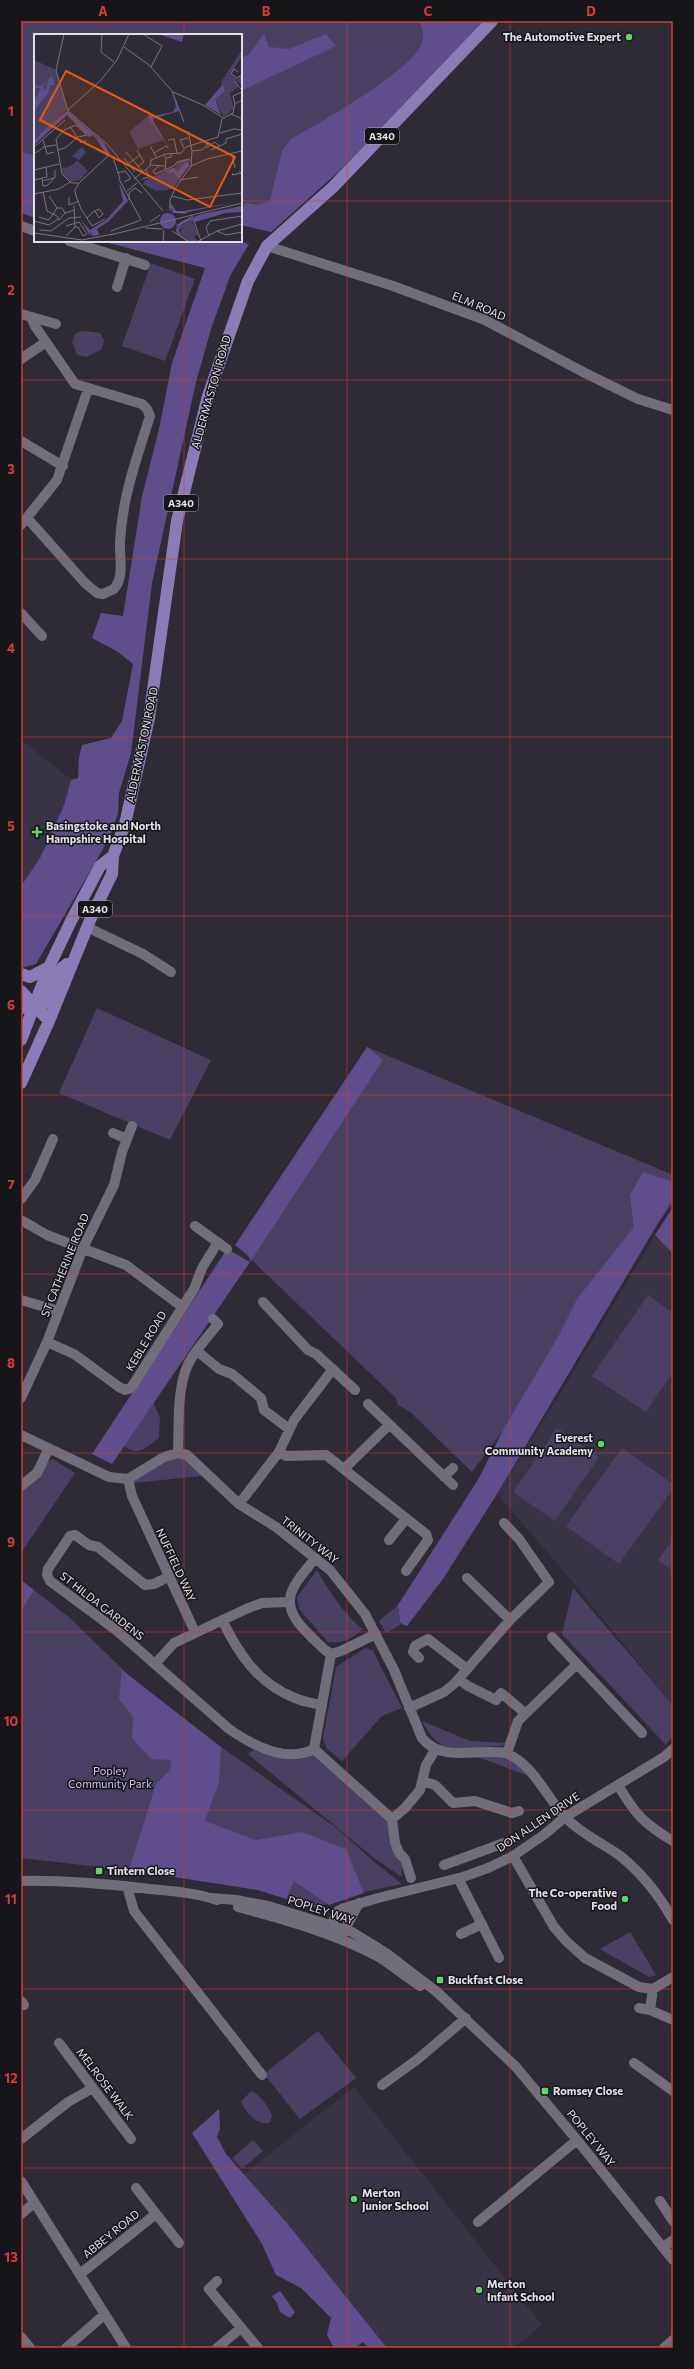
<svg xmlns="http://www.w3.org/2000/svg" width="694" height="2369" font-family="Commissioner,sans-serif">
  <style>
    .built { fill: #383445 }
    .green { fill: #494064 }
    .forest { fill: #5f4e8b }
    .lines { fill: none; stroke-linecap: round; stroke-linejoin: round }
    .minor { stroke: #716e7b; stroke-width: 10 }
    .major { stroke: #8b7bb6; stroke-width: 12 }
    .grid { fill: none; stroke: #d73a3b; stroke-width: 1; stroke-opacity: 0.55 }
    .poi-dot { fill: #5fd56b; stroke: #161519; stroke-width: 1.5 }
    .labels { text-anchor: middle; stroke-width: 3; stroke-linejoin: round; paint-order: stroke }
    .shield { fill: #161519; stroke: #a4a2a9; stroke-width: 1 }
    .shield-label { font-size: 10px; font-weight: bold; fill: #e1dfe7 }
    .poi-label { font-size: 11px; font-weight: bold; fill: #e1dfe7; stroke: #161519; text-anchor: start }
    .street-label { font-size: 11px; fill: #e1dfe7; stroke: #161519 }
    .park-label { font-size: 11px; fill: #cec1f8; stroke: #161519 }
    .inset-road { fill: none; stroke: #76737d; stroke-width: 1 }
    .view { fill: #e8590c; fill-opacity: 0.15; stroke: #e8590c; stroke-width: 2 }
    .inset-edge { fill: none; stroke: #e1dfe7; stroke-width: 2 }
    .neatline { fill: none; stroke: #d73a3b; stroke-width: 1.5 }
    .grid-label { font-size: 13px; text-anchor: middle; font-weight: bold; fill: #d73a3b }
  </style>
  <rect width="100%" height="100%" fill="#2e2b36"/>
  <path class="built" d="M21 739 71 780 64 805 40 858 21 886Z
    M655 1235 673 1254V1705L572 1581 497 1494 560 1394Z
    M354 2087 542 2325 513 2348H387L287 2223 243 2175Z"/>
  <path class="green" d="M21 21H487L339 171 271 232 241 225V35H35V172L21 166Z
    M151 263 195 279 165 361 122 346Z
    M81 331 100 333 104 340 102 349 86 357 77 355 72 342 75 334Z
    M97 1008 211 1060 170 1140 59 1093Z
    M367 1047 673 1175V1203L472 1472 410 1412 398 1405 396 1398 238 1247Z
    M648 1295 673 1313V1372L646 1412 592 1376Z
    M152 1400 160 1417 159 1438C142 1450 139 1457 121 1444Z
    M557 1428 599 1457 555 1521 513 1492Z
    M622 1448 673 1484V1489L619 1564 566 1526Z
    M174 1455 186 1458 202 1476 133 1483 135 1478Z
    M53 1459 75 1473 21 1553V1489L44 1463Z
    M673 1539V1571L658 1560Z
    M317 1570C330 1593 343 1612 362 1629 353 1639 342 1644 328 1642L299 1609 297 1597Z
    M21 1580 70 1618 154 1700 338 1829 372 1860 402 1884 350 1895 317 1908 258 1890 187 1877 21 1858Z
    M573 1588 673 1705V1736L666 1745 562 1634Z
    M398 1605 400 1625 386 1633 379 1621Z
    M365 1648 373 1651 402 1708 382 1716 342 1761 327 1749 323 1738 336 1667Z
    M422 1721 470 1741 506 1743 501 1746C464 1746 443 1762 422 1721Z
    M254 1750C273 1755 297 1766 314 1754L387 1820 397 1858 401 1861 402 1877 375 1859 248 1754Z
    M503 1756 514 1760 529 1776 478 1757Z
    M630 1932 656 1975 649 1977 600 1949Z
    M318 2031 356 2078 300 2119 264 2074Z
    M251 2091C259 2093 271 2109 272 2117L269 2123C256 2125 247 2113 241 2102Z
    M253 2140 263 2151 242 2169 232 2158Z"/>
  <path class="forest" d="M419 21H487L339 171 271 232 241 225V212L246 203 258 205 270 201 282 151 291 139C319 124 408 72 420 47 425 38 423 30 419 21Z
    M264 34 269 47 289 49 326 34 336 46 241 91V58L249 54Z
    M21 151 35 156V218L21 213Z
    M101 241H237L249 244 231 274 212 326 196 382 152 583 131 753 119 793 118 813 110 837 36 964 21 968V886L40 858 64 805 71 780 78 778 79 757 82 745 111 738 122 721 133 664 118 652 92 638 101 613 123 616 142 496 159 429 172 363 205 268Z
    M367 1047 383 1060 250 1262 112 1464 92 1454 227 1249 250 1262 249 1256 235 1245Z
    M643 1172 673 1182V1198L497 1494 443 1579 407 1626 400 1623 398 1605 479 1478 503 1430 558 1337 577 1299 634 1227 630 1195Z
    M673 1207V1254L655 1235Z
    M21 1580 34 1590 21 1611Z
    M122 1670 221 1747 219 1782 205 1821 256 1840 302 1832 346 1849 364 1893 329 1905 294 1881 286 1899 258 1890 129 1870 156 1784 170 1770 171 1760 151 1759 132 1738 133 1717 119 1699Z
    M219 2109 220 2128 217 2137 226 2154 287 2223 387 2348H369L363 2342 355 2348H334L327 2335 331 2318 301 2288 276 2275 262 2244 192 2133Z
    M280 2291 295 2312 290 2318 280 2312 277 2303 272 2296Z"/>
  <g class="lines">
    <path class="minor" d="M21 226 35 231
      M69 241 145 265
      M267 246 393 286 485 320 585 373 638 399 673 410
      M117 287 126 258
      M21 314 56 324
      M21 359 46 342
      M21 441 63 466
      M28 519 85 583 97 593 103 594 114 589C125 576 119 558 120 542 122 498 137 457 150 416L147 409 142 404 75 384 35 326 31 317
      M21 525 57 480 88 389
      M21 613 42 636
      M93 930 143 954 171 972
      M113 1133 127 1139
      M21 1199 35 1180 53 1139
      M21 1220 47 1235 126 1265 181 1306
      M195 1226 227 1249
      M21 1300 59 1311
      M263 1302 308 1350 316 1354 355 1390
      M47 1342 74 1354 119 1387 125 1390 131 1388 194 1289 202 1268 218 1242
      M197 1351 219 1369 232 1374 261 1398 264 1410 289 1429
      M21 1398 47 1342 83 1248 114 1185 122 1152 132 1126
      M368 1404 453 1485
      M21 1435 109 1477 128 1479 164 1457 178 1453 187 1455 239 1504 276 1527 330 1570 365 1614 394 1670 422 1738C440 1760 468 1751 493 1752 498 1752 504 1752 508 1754 534 1765 547 1799 567 1819 582 1834 602 1843 619 1855 642 1873 659 1895 673 1920
      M279 1452 286 1456 326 1455 426 1534 428 1540 406 1571
      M178 1453C179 1427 177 1397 185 1372 191 1354 207 1338 218 1324L213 1319
      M345 1468 389 1425
      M444 1477 453 1468
      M128 1479 132 1496 195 1632
      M21 1486 37 1473 49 1448
      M239 1504 279 1452 294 1420 333 1369
      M389 1540 406 1519
      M315 1558C308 1568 296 1580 292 1591 282 1615 310 1635 325 1650L331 1654 341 1651 376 1634
      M168 1577 154 1584 145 1585 98 1547 89 1545 75 1535 70 1536 48 1569 47 1575 50 1581 116 1630 229 1729C252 1745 286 1764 314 1749
      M467 1578 510 1620
      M222 1620C239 1654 257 1683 295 1698 303 1702 313 1703 322 1705
      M552 1637 577 1664
      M419 1658 413 1652 415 1646 428 1639 467 1669
      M155 1664 174 1643 246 1609 262 1603 289 1602
      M459 1679 468 1686 496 1700 501 1693 525 1713
      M409 1708 444 1692 455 1683 510 1620 549 1582 519 1539 504 1523
      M314 1749 392 1819 395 1843 399 1853 405 1859 411 1878
      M314 1749 331 1654
      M507 1753 518 1721 577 1664 642 1733
      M422 1781 435 1785 453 1803 475 1801 512 1813 519 1811
      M618 1785C635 1814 644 1824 673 1841
      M392 1819 405 1808 420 1790 426 1765 435 1750
      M513 1856 554 1927 566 1941 585 1958 639 1987 653 1989 673 1977
      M444 1865 504 1843
      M458 1878 499 1958
      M21 1881C64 1880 107 1884 150 1889 172 1891 197 1893 217 1900
      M127 1886 134 1911 262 2075
      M212 1898 236 1900 268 1906 352 1932 386 1953 437 1992 516 2067 577 2140 673 2260
      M238 1907C286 1920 333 1933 377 1956 392 1965 406 1977 420 1986
      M328 1932 338 1911 344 1908 378 1898 463 1877 488 1868 513 1856 545 1834 565 1817 664 1757 673 1749
      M461 1934 482 1924
      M342 1935 359 1903
      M21 2001 24 2005
      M639 2008 650 2010 673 2020
      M650 2010 653 1989
      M59 2043 131 2139
      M634 2063 673 2091
      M382 2085 418 2059 466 2018
      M21 2139 68 2102 93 2088
      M21 2181 126 2348
      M136 2188 179 2243
      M660 2201 673 2221
      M21 2214 34 2203
      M478 2222 577 2140
      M663 2247 673 2240
      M80 2274 156 2214
      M217 2281 209 2289 258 2348
      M21 2337 30 2348
      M66 2348 105 2314
      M217 2348 241 2328
      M664 2348 673 2340"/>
    <path class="major" d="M21 974 30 977 49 967
      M21 991 49 1021
      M21 1008 42 1006 62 968 67 964
      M21 1040 49 967 72 919 100 866 113 856
      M21 1083 49 1021 93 913 112 874 113 856 125 824 149 718 177 521 208 396 248 281 267 246 333 187 492 21"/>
  </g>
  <path class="grid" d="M184 21V35M347 21V2348M510 21V2348M21 201H35M241 201H673M184 241V2348M21 380H673M21 559H673M21 737H673M21 916H673M21 1095H673M21 1274H673M21 1453H673M21 1632H673M21 1810H673M21 1989H673M21 2168H673"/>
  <g class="poi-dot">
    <circle cx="629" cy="37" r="4"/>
    <path d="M35 826h4v4h4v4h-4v4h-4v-4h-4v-4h4z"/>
    <circle cx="601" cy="1444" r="4"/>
    <rect x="95" y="1867" width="8" height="8" rx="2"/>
    <circle cx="625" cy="1899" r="4"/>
    <rect x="436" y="1976" width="8" height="8" rx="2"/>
    <rect x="541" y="2087" width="8" height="8" rx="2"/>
    <circle cx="354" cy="2199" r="4"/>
    <circle cx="479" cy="2290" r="4"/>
  </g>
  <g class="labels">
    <g class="shield">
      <rect x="365" y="128" width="34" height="16" rx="3"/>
      <rect x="164" y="495" width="34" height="16" rx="3"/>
      <rect x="78" y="901" width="34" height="16" rx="3"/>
    </g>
    <g class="shield-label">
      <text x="382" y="140">A340</text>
      <text x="181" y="507">A340</text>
      <text x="95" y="913">A340</text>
    </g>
    <g class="poi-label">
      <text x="621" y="41" text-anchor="end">The Automotive Expert</text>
      <text x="46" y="830">Basingstoke and North<tspan x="46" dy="13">Hampshire Hospital</tspan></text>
      <text x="593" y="1442" text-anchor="end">Everest<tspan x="593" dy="13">Community Academy</tspan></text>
      <text x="107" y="1875">Tintern Close</text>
      <text x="617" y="1897" text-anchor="end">The Co-operative<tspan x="617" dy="13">Food</tspan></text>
      <text x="448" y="1984">Buckfast Close</text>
      <text x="553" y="2095">Romsey Close</text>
      <text x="362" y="2197">Merton<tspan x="362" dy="13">Junior School</tspan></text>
      <text x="487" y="2288">Merton<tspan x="487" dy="13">Infant School</tspan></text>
    </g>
    <g class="street-label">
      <text transform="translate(479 306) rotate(23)" y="4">ELM ROAD</text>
      <text transform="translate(211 392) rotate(-74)" y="4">ALDERMASTON ROAD</text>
      <text transform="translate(142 745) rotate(-78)" y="4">ALDERMASTON ROAD</text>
      <text transform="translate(65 1265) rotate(-68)" y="4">ST CATHERINE ROAD</text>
      <text transform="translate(146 1341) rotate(-59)" y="4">KEBLE ROAD</text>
      <text transform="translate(310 1540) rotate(38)" y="4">TRINITY WAY</text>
      <text transform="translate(176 1565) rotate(65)" y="4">NUFFIELD WAY</text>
      <text transform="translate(102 1606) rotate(38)" y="4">ST HILDA GARDENS</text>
      <text transform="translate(538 1822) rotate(-34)" y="4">DON ALLEN DRIVE</text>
      <text transform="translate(321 1910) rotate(18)" y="4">POPLEY WAY</text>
      <text transform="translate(105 2084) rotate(53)" y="4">MELROSE WALK</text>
      <text transform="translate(591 2138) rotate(51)" y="4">POPLEY WAY</text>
      <text transform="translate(111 2234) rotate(-39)" y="4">ABBEY ROAD</text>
    </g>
    <g class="park-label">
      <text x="110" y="1775">Popley<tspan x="110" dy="13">Community Park</tspan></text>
    </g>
  </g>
  <g transform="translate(34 34)">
    <rect width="208" height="208" fill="#2e2b36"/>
    <path d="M208 16V22L196 41 204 46 208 41V51L200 46 205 52 196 59 200 75 189 83 181 65 191 58 187 48ZM0 26 22 36 33 75 21 89 0 106ZM116 80 129 106 104 115 95 98ZM48 113 52 118 44 127 54 137 46 146 37 148 30 143 28 134 35 133 44 126 41 123H37ZM151 125 156 126 154 133 139 155 122 157 109 150 111 146 144 132H141L143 128ZM158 186 164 200 160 203 164 207 161 208 153 207 143 200 142 197V194L147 201V191Z" fill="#494064"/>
    <path d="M124 0H150L148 8ZM18 42 21 51H16L14 59 0 77V67L7 54H1L0 51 7 52 11 48 9 54 12 57 14 46ZM189 50 191 58 181 65 187 81 171 71ZM139 61 145 77 118 85 137 117 114 83 116 80 119 82 139 78 142 73ZM33 77 70 109 76 120 73 122 62 104 59 101 55 103 33 81 0 111V107L7 99ZM151 129H155V132L145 145 139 138H130L139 134 144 138ZM85 149 94 167 74 188 63 195 65 201 58 202 57 198 56 202 47 186 56 196 72 186 89 167ZM203 168 149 179 139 178 136 173 137 169 142 177H149ZM208 172V178L192 179 161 188 158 186 148 190 145 196 147 202 152 206 148 204 143 199 142 195 147 188 168 180ZM126 187a8 8 0 1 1 16 0a8 8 0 1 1-16 0Z" fill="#5f4e8b"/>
    <path class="inset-road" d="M30 0 22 36 34 77 73 110 129 177M68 0 67 18 80 28M109 0 128 12 117 33M90 13 115 31 138 57 150 88M204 38 200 35 197 40 203 44 208 41M200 47 208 56M139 58 169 71 189 84M201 70 199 62 208 58M34 76 67 46 83 26 95 0M197 80 208 85M37 94 47 109 53 106M154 97 158 117 157 133M186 99 200 95 208 96M22 105 28 140 37 149H45L74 122M22 105 31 95M192 105 208 100M9 106 13 120 20 118M134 106 140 105 143 119M116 112 123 124M0 113 31 86M150 114 146 106 154 104M173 114 180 108 186 112M23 116 31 114 44 103 53 101 42 91 30 96M103 116 110 128 104 132M177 116 192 109V105M158 117 168 116 173 112 172 108M92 118 109 138M120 119 132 112 134 114M147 119 152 113 184 103 188 85 199 79 201 70 208 66M0 120 10 113 22 111M198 120 201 134M129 121 133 124 137 123V119M79 123 86 145M90 124 101 138M143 128 156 125M94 130 106 121M117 131 130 132M125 132 119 137 121 140 140 132 143 128M0 136 25 130M131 136 132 124M84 139 91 137 96 143V145L90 148M199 139 198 141 207 139 205 137M8 144 9 152 14 151 21 143V136M100 145 116 132 117 126 132 120 147 119M108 145 115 143 112 136M0 146 13 143 12 133M146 146 164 143M8 147 20 144M45 149 41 156 42 162 47 175 58 192 71 185M93 157 103 149M9 158 13 177 23 182 25 186 31 179 41 176M0 160 25 155 36 148M15 162 23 174M138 162 153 166 208 159M35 163V171L45 167M95 166V159L101 154 108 159M40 171 41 193M136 177V166L141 155 157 132 173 125 208 117M138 178 152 179M5 183 15 186 23 174H28L31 179M53 184 59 178 65 175 69 180 65 184 61 177M0 187 15 191 24 185M160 187 167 207M116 188 126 181M32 192 45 188 53 200 49 202 44 193H41M142 192 159 182M111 194 129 195M6 196 17 197 35 184 47 183M77 197 107 186 85 145M138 197 155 208M183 197 192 201 208 198M0 199 48 206 79 200M76 201 208 169M32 202 41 193M175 202 172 194 176 187 208 182M129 208 130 196M163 208 183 197 208 190"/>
    <path class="view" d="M32 37 201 123 176 173 6 86Z"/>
    <rect width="208" height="208" class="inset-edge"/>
  </g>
  <rect width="694" height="2369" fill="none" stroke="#161519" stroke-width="44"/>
  <rect x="22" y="22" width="650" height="2325" class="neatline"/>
  <g class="grid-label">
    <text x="103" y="16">A</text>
    <text x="266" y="16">B</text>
    <text x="428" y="16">C</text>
    <text x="591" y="16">D</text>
    <text x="11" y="116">1</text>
    <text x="11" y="295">2</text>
    <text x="11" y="474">3</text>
    <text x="11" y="653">4</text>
    <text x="11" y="831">5</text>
    <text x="11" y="1010">6</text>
    <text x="11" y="1189">7</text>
    <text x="11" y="1368">8</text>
    <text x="11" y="1547">9</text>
    <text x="11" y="1726">10</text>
    <text x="11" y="1904">11</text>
    <text x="11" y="2083">12</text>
    <text x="11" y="2262">13</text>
  </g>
</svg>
